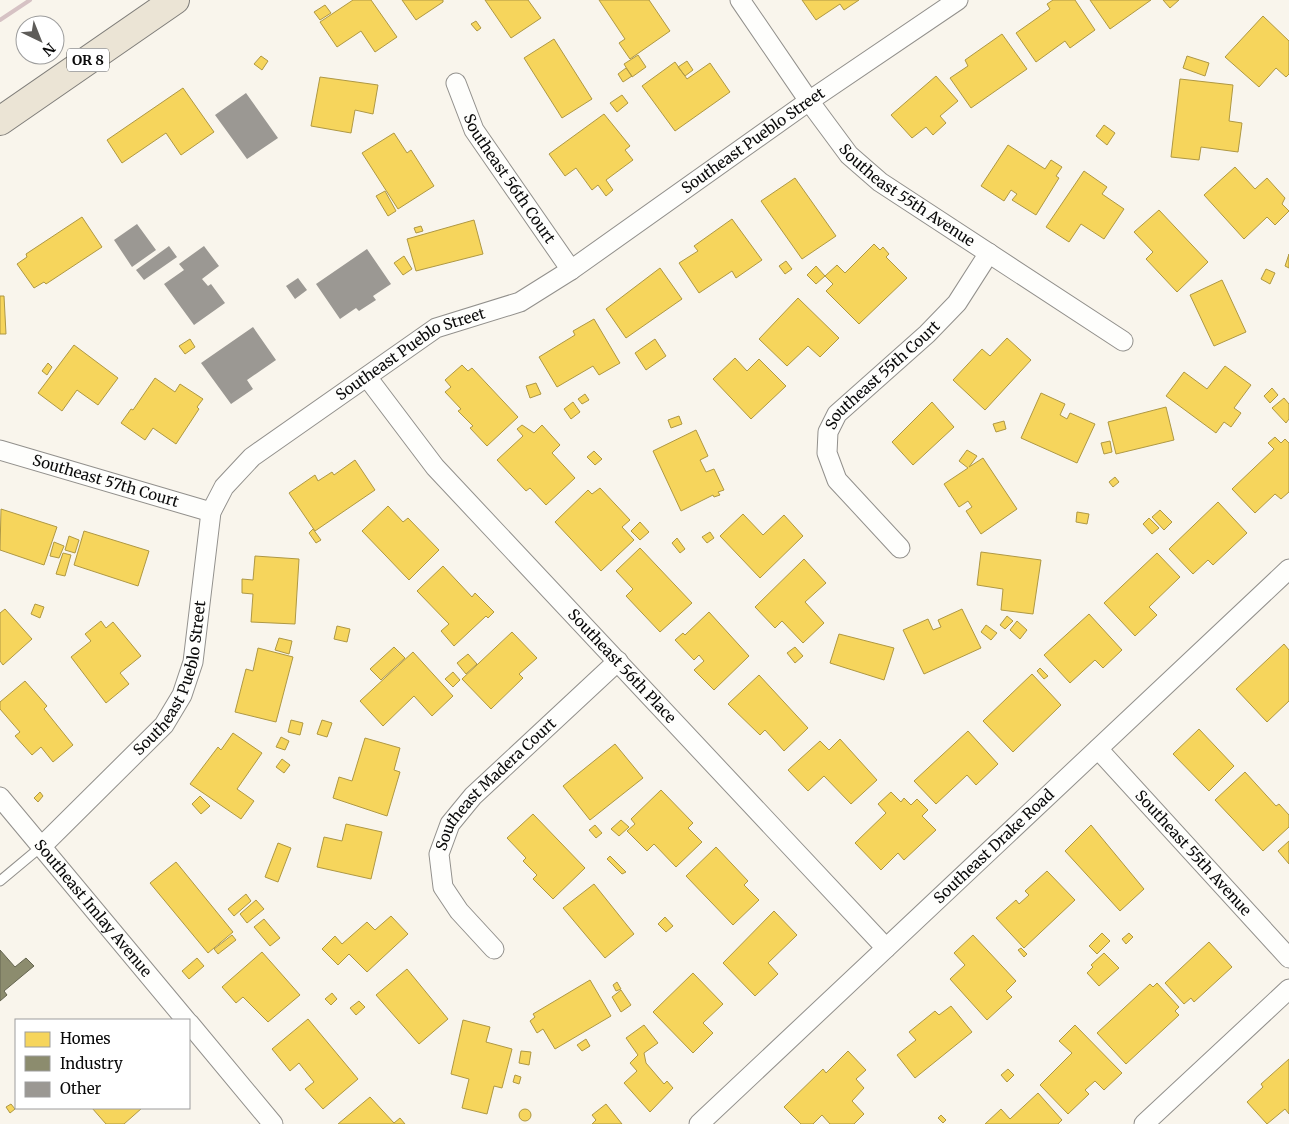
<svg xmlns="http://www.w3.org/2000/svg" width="1289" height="1124" font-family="Merriweather,serif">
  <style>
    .homes { fill: #f6d55c; stroke: #af9843 }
    .industry { fill: #8c8c6e; stroke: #656550 }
    .building { fill: #9b9893 }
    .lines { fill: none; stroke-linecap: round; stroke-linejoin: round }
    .service-casing { stroke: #92908c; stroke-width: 11 }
    .minor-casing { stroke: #92908c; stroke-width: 21 }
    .primary-casing { stroke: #7f7d79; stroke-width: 30 }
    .service { stroke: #fefefc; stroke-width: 9 }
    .minor { stroke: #fefefc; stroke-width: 19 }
    .primary { stroke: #ebe4d5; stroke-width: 28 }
    .rail { stroke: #d6c2c4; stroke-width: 4 }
    .labels { text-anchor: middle; stroke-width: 5; stroke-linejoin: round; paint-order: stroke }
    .shield { fill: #fff; stroke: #545454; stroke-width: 1 }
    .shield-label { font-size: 14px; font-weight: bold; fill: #0a0a0a }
    .street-label { font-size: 15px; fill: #0a0a0a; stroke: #fff }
  </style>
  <rect width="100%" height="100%" fill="#f9f5ec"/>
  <path class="homes" d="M353 0H371L397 37 375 52 361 31 337 47 320 22Z
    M402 0H443V2L416 20Z
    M485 0H528L541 18 511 38Z
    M599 0H649L670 31 630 59 619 43 625 39Z
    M802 0H859L844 10 840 4 816 20Z
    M1053 0H1075L1095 30 1070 48 1065 41 1036 62 1016 33 1050 9 1047 4Z
    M1090 0H1151L1110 29Z
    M1163 0H1179L1170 8Z
    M325 5 331 13 320 20 314 12Z
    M1263 16 1289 41V74L1286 77 1276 68 1259 87 1225 57Z
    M476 21 481 28 477 31 471 24Z
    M1002 34 1027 69 971 108 950 78 968 66 965 60Z
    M554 39 592 99 562 118 524 58Z
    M638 55 646 67 632 77 624 64Z
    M261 56 268 61 262 70 254 64Z
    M1187 56 1209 63 1205 76 1183 68Z
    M687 61 693 70 685 76 678 67Z
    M675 62 687 79 710 63 730 92 675 131 642 86Z
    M626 68 632 76 623 82 618 74Z
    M936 76 958 101 940 116 946 123 933 135 926 127 912 138 891 115Z
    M320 77 378 85 373 114 355 110 351 133 311 126Z
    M1180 79 1233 85 1229 121 1242 123 1238 152 1201 147 1199 160 1171 157Z
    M183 88 214 132 181 155 166 133 122 163 107 140Z
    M622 95 628 103 617 112 610 103Z
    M604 114 630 146 625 150 633 160 606 180 613 190 606 196 598 185 592 190 576 168 565 176 549 154Z
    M1104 125 1115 133 1107 145 1096 136Z
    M394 133 407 153 411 150 434 186 398 209 362 153Z
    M1008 145 1045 169 1051 160 1062 167 1056 176 1059 178 1036 215 1012 200 1017 194 1011 190 1004 201 981 186Z
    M1235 167 1255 189 1267 178 1285 198 1282 204 1289 211 1275 225 1267 217 1244 239 1204 195Z
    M1084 171 1107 187 1102 194 1124 209 1104 239 1081 224 1069 242 1046 227Z
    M795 178 836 236 802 259 761 201Z
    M385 191 396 211 388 216 376 196Z
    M1159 210 1208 262 1177 292 1146 259 1153 252 1134 232Z
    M82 217 102 247 46 284 44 282 34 288 17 264 27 257 26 254Z
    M732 219 762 260 736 278 732 271 699 293 679 263 698 251 694 246Z
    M474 220 483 254 416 271 407 239Z
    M421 226 423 231 416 233 414 228Z
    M874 244 880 250 883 247 889 254 886 257 907 278 859 324 826 291 833 284 825 276 837 265 845 273Z
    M1289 254V268L1285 266Z
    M404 256 412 269 403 275 394 263Z
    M786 261 792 269 785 274 779 266Z
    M816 266 825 276 816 284 807 275Z
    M660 268 682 299 626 338 606 309Z
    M1266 269 1275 273 1270 284 1261 279Z
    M1222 280 1246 332 1214 346 1190 295Z
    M0 296H4L6 334H0Z
    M798 298 839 338 820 357 808 346 787 366 759 339Z
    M594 319 620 363 599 375 593 366 557 387 539 357 575 335 573 331Z
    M1007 338 1031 360 985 410 953 380 982 349 990 356Z
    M190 339 195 347 185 354 179 346Z
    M655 339 666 356 646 370 635 353Z
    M74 345 118 378 98 405 77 390 62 411 38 393Z
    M735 358 747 371 759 359 786 386 751 419 713 379Z
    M48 363 52 367 47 375 42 371Z
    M462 365 468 371 472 368 518 417 487 446 470 428 473 426 458 411 461 409 445 392 451 387 445 380Z
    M1225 366 1251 385 1234 408 1241 413 1231 427 1224 422 1216 433 1166 396 1184 372 1207 389Z
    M155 378 175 392 180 384 203 399 197 407 199 409 176 444 153 428 145 440 121 423 131 409 133 410Z
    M536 383 541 394 530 398 526 386Z
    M1272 388 1278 395 1270 403 1264 396Z
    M1041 393 1065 404 1060 415 1067 419 1070 413 1095 424 1077 463 1021 438Z
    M585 394 589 400 582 404 578 399Z
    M1284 398 1289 404V419L1286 423 1272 408Z
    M573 402 580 412 571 419 564 409Z
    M932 402 954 427 913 465 892 442Z
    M1166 407 1174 440 1116 454 1108 422Z
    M679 416 682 424 671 428 668 420Z
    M1004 421 1006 429 996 432 993 424Z
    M522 425 534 433 542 425 560 445 552 453 575 478 546 505 530 488 526 491 497 460 523 436 517 429Z
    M696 430 708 456 700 460 706 472 714 469 724 490 718 492 720 495 714 497 713 495 681 511 653 451Z
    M1275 437 1281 443 1285 439 1289 443V492L1281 499 1275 494 1255 513 1232 489 1274 449 1268 443Z
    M1110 441 1112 452 1104 454 1101 443Z
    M967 450 977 456 969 467 983 458 1017 509 981 534 966 511 972 507 968 501 959 507 944 484 968 468 959 461Z
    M594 451 602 459 595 465 587 457Z
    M355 460 375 490 315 531 289 493 315 475 318 481 332 472 334 475Z
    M1115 477 1119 482 1113 487 1109 482Z
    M600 488 630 520 622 527 634 540 601 571 555 522 588 490 592 494Z
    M1218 502 1247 533 1213 565 1208 560 1193 574 1169 549Z
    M388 506 403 522 408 518 439 550 409 580 362 531Z
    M1 509 57 527 44 565 0 550Z
    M1160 510 1172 522 1164 530 1152 517Z
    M1077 512 1089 514 1087 524 1076 522Z
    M743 514 763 535 784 515 803 536 760 578 720 536Z
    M1149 518 1159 528 1152 534 1143 524Z
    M640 522 649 532 640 540 631 531Z
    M313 529 321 540 316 543 309 533Z
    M84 531 149 551 138 586 74 565Z
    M710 532 714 538 707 543 702 537Z
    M69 536 79 540 75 553 65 550Z
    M677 538 685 549 680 553 672 543Z
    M54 542 64 546 59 558 50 556Z
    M640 548 692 603 660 632 626 596 633 589 616 571Z
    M981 552 1041 560 1033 614 1001 610 1003 589 977 585Z
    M63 553 71 555 65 576 56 574Z
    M1157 553 1180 577 1149 607 1157 615 1135 636 1104 603Z
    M255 556 299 559 295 624 251 622 253 594 242 593V579L253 580Z
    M804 559 826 583 805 602 824 623 803 643 782 621 775 628 755 607Z
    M443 566 472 597 475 593 494 612 488 618 486 616 454 646 441 631 449 624 417 591Z
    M35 604 44 607 40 618 31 614Z
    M5 609 32 639 3 665 0 661V613Z
    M962 609 981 648 924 674 903 630 928 619 933 630 941 627 938 620Z
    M709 612 749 656 714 690 694 670 704 661 699 655 694 660 675 640 683 633 685 635Z
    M1089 614 1122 650 1103 668 1095 660 1070 683 1044 655Z
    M1007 616 1013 621 1005 629 1000 625Z
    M101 621 106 628 113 622 141 656 120 673 129 684 106 703 71 657 91 641 85 634Z
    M1017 621 1027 630 1020 639 1010 630Z
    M986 625 997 633 991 640 981 632Z
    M337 626 350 629 347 642 334 639Z
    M512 632 537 658 519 674 523 678 491 709 462 679Z
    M839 634 894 648 884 680 830 663Z
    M279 638 292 641 289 654 275 650Z
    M1284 644 1289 650V701L1267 722 1236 689Z
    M394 647 405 658 381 680 370 669Z
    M795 647 803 656 795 663 787 653Z
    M258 648 293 657 276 722 235 712 246 669 253 671Z
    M413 652 453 696 432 716 414 696 383 726 360 701Z
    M468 654 477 664 466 674 457 663Z
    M1040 668 1048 676 1044 679 1037 671Z
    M453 672 460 680 453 687 445 679Z
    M1032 674 1061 705 1013 752 983 721Z
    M759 675 808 728 784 751 765 730 760 735 728 704Z
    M25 681 47 706 44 709 73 745 53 762 41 747 32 755 15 736 20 732 0 709V702Z
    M291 720 303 723 300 735 288 732Z
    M322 720 332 723 327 737 317 734Z
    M1199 729 1234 766 1209 791 1173 754Z
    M968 731 998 764 976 785 967 775 936 804 914 781Z
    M233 733 262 753 237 789 254 801 241 819 190 784 218 747 221 750Z
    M281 737 289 741 285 750 276 747Z
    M365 738 400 748 394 770 400 772 387 816 333 798 339 777 352 781Z
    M840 739 877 780 851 804 824 776 808 791 788 770 820 741 829 750Z
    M615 744 643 778 590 820 563 786Z
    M282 759 290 765 284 773 276 767Z
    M1245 772 1276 806 1279 804 1289 815V827L1263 851 1215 800Z
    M661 790 693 823 688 828 702 842 676 867 654 844 647 851 627 831 635 824 631 819Z
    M40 792 43 796 38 802 34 798Z
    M891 792 901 802 904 798 911 805 917 799 928 810 922 816 936 830 904 860 898 853 881 870 855 843 886 813 878 804Z
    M200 796 210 806 201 814 192 804Z
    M533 814 585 868 553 899 533 879 537 875 523 861 526 858 507 838Z
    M621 820 629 827 619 836 611 829Z
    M346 824 382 832 371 879 317 867 324 837 342 841Z
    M595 825 602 833 596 838 589 830Z
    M1091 825 1144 889 1120 911 1065 851Z
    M1289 841V864L1278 851Z
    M278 843 291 848 278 882 265 877Z
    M716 847 748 881 744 885 759 900 733 925 686 876Z
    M610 856 626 872 622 874 607 859Z
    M176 862 233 932 208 953 150 883Z
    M1047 871 1075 900 1024 948 996 918 1016 900 1019 904 1029 895 1025 891Z
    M594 884 634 934 605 958 563 908Z
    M246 894 251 901 234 916 228 909Z
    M256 900 264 909 247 923 240 914Z
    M774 911 797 935 768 963 778 974 755 996 723 963Z
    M391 916 408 934 367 972 349 954 338 965 322 949 335 936 342 944 367 922 375 930Z
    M665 917 673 926 666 932 658 924Z
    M264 919 280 938 270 946 254 927Z
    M1102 933 1110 941 1097 954 1089 946Z
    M1129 933 1133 937 1126 944 1122 939Z
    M232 935 236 940 218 954 214 949Z
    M973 935 1016 981 1006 991 1012 997 987 1020 950 979 965 965 954 953Z
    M1209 942 1232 967 1194 1002 1191 998 1184 1004 1165 983Z
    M1021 948 1027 954 1024 957 1018 950Z
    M262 952 300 995 268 1022 243 997 236 1003 222 987Z
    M1104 953 1119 968 1099 986 1087 973 1093 967 1091 965Z
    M197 958 204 966 189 979 182 971Z
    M407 969 448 1019 419 1044 376 995Z
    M693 973 723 1004 703 1023 713 1033 693 1053 653 1012Z
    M590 980 611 1016 555 1049 543 1029 537 1033 530 1021 535 1017 533 1014Z
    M617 982 621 989 616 991 613 985Z
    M1157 983 1179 1007 1175 1011 1179 1015 1126 1064 1097 1033 1150 984 1153 987Z
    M621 990 631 1005 621 1012 612 997Z
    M332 993 337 999 331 1005 325 999Z
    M359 1001 365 1007 356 1015 350 1008Z
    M951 1006 972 1032 915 1078 897 1055 916 1040 909 1032 935 1011 939 1015Z
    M308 1019 358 1079 323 1109 305 1089 314 1082 299 1063 290 1071 272 1049Z
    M463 1020 490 1027 486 1042 512 1049 502 1088 494 1086 487 1114 462 1108 469 1079 451 1074Z
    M644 1025 658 1043 644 1053 646 1063 664 1084 667 1081 673 1088 650 1112 624 1083 637 1071 630 1063 638 1055 626 1038Z
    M1075 1025 1122 1073 1104 1090 1095 1081 1085 1090 1089 1094 1068 1114 1040 1085 1072 1053 1059 1041Z
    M586 1039 590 1046 582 1051 577 1045Z
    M521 1051 531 1052 529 1065 519 1063Z
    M848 1051 866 1070 856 1079 864 1088 852 1101 864 1114 854 1124H830L822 1115 813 1124H801L784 1107 823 1069 826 1073Z
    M1289 1059V1114L1285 1109 1267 1124 1247 1102 1263 1087 1261 1084Z
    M1008 1069 1014 1075 1007 1082 1001 1075Z
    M515 1075 521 1077 519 1084 513 1082Z
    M1038 1093 1062 1120 1058 1124H985L1001 1109 1010 1119Z
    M370 1097 394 1123 400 1118 405 1124H338Z
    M11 1104 15 1109 10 1113 6 1107Z
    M606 1104 622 1124H592L596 1120 592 1115Z
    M92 1108H142L124 1124H106Z
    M519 1115a6 6 0 1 1 12 0a6 6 0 1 1-12 0Z
    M941 1115 946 1120 943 1123 938 1118Z"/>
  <path class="industry" d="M0 950 15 967 26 958 34 966 4 991 7 995 0 1001Z"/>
  <path class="building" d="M246 93 278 138 247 159 215 115Z
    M137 224 156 250 132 267 114 240Z
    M169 246 177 257 144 280 136 270Z
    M204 246 219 266 202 279 208 286 211 284 225 303 194 325 164 284 184 270 179 264Z
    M367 249 391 284 373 296 376 300 359 311 356 308 340 319 316 284Z
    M298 278 307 290 295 299 286 286Z
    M253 327 276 360 247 380 253 389 231 404 201 363Z"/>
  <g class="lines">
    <g class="service-casing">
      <path id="service" d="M0 881 42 846"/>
    </g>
    <g class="minor-casing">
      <g id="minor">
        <path id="s1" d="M740 0 809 101 849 155 880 182 1123 341"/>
        <path id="s2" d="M456 83 474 130 571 270"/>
        <path id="s3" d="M367 377 435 467 886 948"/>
        <path id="s4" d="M0 450 211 512"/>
        <path id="s5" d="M900 548 837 480 827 453 828 432 837 414 927 334 957 303 989 253"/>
        <path id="s6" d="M1098 749 1289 958"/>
        <path id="s7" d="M0 797 186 1020"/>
        <path id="s8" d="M42 846 164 725 182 695 193 662 211 512 224 487 252 457 436 328 520 302 571 270 809 101 958 0"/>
        <path id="s9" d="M494 949 459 911 443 887 439 854 450 824 473 796 618 661"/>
        <path d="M189 1023 273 1124"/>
        <path id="s10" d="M699 1124 1289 569"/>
        <path d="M1144 1124 1289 989"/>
      </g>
    </g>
    <g class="primary-casing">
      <path id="primary" d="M0 121 175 0"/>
    </g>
    <use href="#service" class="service"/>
    <use href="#minor" class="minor"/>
    <use href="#primary" class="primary"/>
    <path class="rail" d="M0 20 30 0"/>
  </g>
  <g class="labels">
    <rect class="shield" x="67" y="48.5" width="42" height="23" rx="4"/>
    <g class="shield-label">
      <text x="88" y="65">OR 8</text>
    </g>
    <g class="street-label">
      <text dy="5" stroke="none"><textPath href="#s8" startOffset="1058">Southeast Pueblo Street</textPath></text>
      <text dy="5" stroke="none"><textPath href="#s2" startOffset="110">Southeast 56th Court</textPath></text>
      <text dy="5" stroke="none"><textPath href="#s1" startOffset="260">Southeast 55th Avenue</textPath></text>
      <text dy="5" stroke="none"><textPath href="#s8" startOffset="652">Southeast Pueblo Street</textPath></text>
      <text dy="5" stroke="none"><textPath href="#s5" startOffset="222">Southeast 55th Court</textPath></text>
      <text dy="5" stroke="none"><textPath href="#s4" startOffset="110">Southeast 57th Court</textPath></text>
      <text dy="5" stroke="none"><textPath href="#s3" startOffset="386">Southeast 56th Place</textPath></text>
      <text dy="5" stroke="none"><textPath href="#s8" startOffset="218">Southeast Pueblo Street</textPath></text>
      <text dy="5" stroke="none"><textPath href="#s9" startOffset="205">Southeast Madera Court</textPath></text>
      <text dy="5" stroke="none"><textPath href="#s10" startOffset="405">Southeast Drake Road</textPath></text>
      <text dy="5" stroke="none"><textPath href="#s6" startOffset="141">Southeast 55th Avenue</textPath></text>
      <text dy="5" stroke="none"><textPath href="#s7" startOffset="145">Southeast Imlay Avenue</textPath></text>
    </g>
  </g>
  <rect x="15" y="1019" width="175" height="90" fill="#ffffff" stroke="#9d9d9d"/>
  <rect x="25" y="1032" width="25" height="15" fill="#f6d55c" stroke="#9d9d9d"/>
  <text x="60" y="1044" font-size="15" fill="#0a0a0a">Homes</text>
  <rect x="25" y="1056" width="25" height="15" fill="#8c8c6e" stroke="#9d9d9d"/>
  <text x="60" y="1069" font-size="15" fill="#0a0a0a">Industry</text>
  <rect x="25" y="1082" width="25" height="15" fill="#9b9893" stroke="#9d9d9d"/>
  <text x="60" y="1094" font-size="15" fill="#0a0a0a">Other</text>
  <g transform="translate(40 40) rotate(137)"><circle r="24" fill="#ffffff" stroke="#9d9d9d"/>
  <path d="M0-4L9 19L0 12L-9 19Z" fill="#5e5c59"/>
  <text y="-8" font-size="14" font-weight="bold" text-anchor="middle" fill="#0a0a0a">N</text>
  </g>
</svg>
